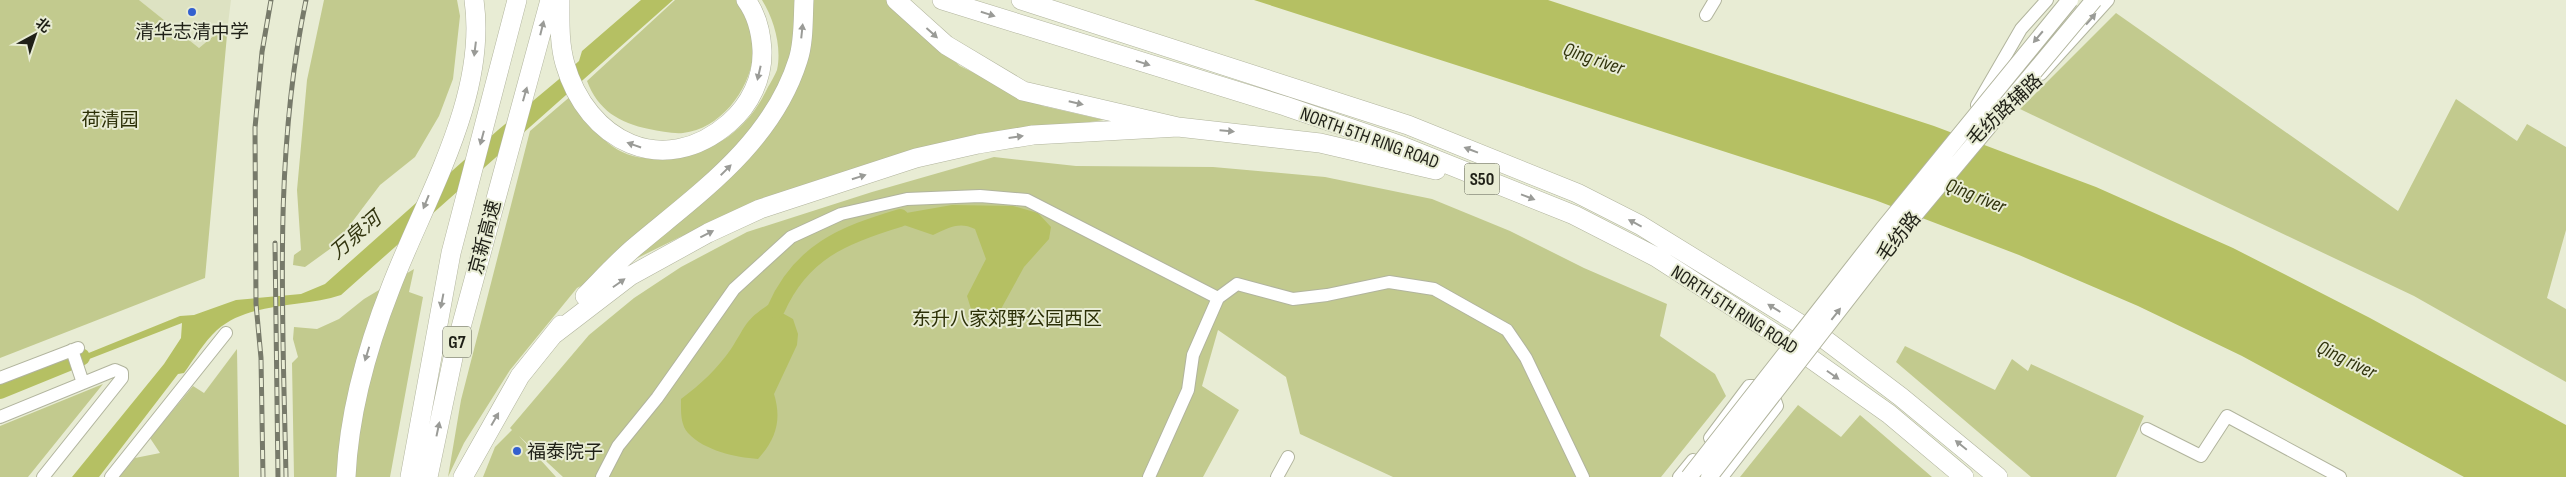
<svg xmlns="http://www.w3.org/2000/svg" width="2566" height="477" font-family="'Sofia Sans Condensed','Noto Sans SC',sans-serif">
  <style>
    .built { fill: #dde2c2 }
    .green { fill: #c2ca8e }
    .water { fill: #b5c063 }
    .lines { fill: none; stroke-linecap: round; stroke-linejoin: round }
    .river { stroke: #b5c063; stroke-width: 18 }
    .minor-casing { stroke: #b1b49d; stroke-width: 14 }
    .highway-casing { stroke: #b1b49d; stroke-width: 20 }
    .minor { stroke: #fff; stroke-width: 12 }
    .highway { stroke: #fff; stroke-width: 19 }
    .rail-casing { stroke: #777a6a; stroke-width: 5 }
    .rail { stroke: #e8ecd4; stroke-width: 3; stroke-dasharray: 9; stroke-linecap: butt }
    .major-bridge-casing { stroke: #b1b49d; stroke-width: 18; stroke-linecap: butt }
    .major-bridge { stroke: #fff; stroke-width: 16 }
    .oneway { fill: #9a9b97 }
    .poi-dot { fill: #3360cf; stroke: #e8ecd4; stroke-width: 2 }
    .labels { text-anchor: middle; stroke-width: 4; stroke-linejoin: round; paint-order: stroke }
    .shield { fill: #e8ecd4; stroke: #5b5d50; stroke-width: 1 }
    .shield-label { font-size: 18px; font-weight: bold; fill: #1f2017 }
    .poi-label { font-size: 19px; fill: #1f2017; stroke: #e8ecd4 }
    .street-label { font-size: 19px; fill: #1f2017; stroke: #e8ecd4 }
    .park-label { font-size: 19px; fill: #2c3007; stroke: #e8ecd4 }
    .water-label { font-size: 20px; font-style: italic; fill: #32350e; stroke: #e8ecd4 }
  </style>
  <rect width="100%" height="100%" fill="#e8ecd4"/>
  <path class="built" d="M139 0H231L228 24 199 48Z"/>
  <path class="green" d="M0 0H139L199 48 228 24 205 278 0 358Z
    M324 0H457L460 16 453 79 439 116 415 157 380 185 334 246 305 267 293 265 294 255 301 250 297 190 307 80Z
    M675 0H736C750 16 756 35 753 56 749 91 720 129 683 133 673 134 660 131 649 129 619 123 598 110 587 81Z
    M762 0H888L960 66 1043 106 1104 120 941 143 788 191 680 237 577 288 510 370 464 443 448 477 461 400 530 131 572 95C586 120 603 148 633 156 659 164 714 151 734 132 749 120 760 104 768 87 771 82 775 75 777 70 782 47 774 19 762 0Z
    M2116 13 2398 211 2456 99 2517 141 2527 124 2566 147V230L2547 298 2566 309V382L2414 296 2020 109Z
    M994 157 1076 166 1213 167 1325 177 1432 199 1510 231 1584 268 1667 304 1660 336 1715 374 1726 396 1661 477H1393L1300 434 1286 377 1218 330 1202 386 1239 410 1203 477H563L519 436 556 477H483L495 447 512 430 510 428 589 335 634 298 681 267 747 232 872 192Z
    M414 269 409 292 423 297 390 477H294L292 363 298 357 293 339 294 327 317 329 339 319 364 299Z
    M1905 346 1995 390 2012 359 2028 371 2031 364 2144 416 2116 477H2031L1896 362Z
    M237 349 239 477H119L135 458 160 453 150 438 193 386 204 393Z
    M103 384 28 477H0V426Z
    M1798 405 1841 437 1860 415 1932 477H1740Z"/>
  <path class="water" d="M641 0H673L341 295C302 308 250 301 217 330 204 342 194 359 184 373L178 374 99 477H72L164 364 181 338 182 323 61 370 59 365 180 316 194 315 236 300 301 294 325 284 498 130 558 80 579 61 582 51Z
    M1254 0H1548L1934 126 2096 187 2233 248 2370 318 2566 425V477H2464L2242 356 2138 306 2019 255 1875 200Z
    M952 205 1013 206 1038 213 1051 227 1049 239 1024 267 1001 309 993 317 982 318 971 309 967 296 986 259 975 229C959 221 948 228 933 235L901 224 900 218 906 213Z
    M768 305 793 319 798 334 797 345 774 394C782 420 776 439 758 459 735 457 705 451 688 433 680 424 681 410 681 399 700 385 718 368 731 349 746 326 744 321 768 305Z"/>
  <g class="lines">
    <path class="river" d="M776 309C801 252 843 235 900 218
      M0 390 81 357"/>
    <g class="minor-casing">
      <path id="minor" d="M1706 15 1715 0
        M2041 74 2108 0
        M1977 105 2021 29 2047 0
        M72 350 83 383
        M0 378 78 348
        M0 417 115 370 122 373V378L43 477
        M2147 429 2201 456 2227 416 2340 477
        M1710 438 1749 386H1770L1777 406 1722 477
        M111 477 226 333
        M602 477 618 446 657 398 734 289 791 237 841 214 907 199 980 196 1027 200 1218 298
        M1149 477 1188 390 1193 355 1218 298 1237 284 1293 299 1327 295 1389 282 1434 289 1507 330 1526 358 1583 477
        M1277 477 1288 457
        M1679 477 1693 460"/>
    </g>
    <g class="highway-casing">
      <path id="highway" d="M560 0C560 22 559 43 565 64 587 141 663 180 729 123 750 105 763 78 762 50 761 31 757 15 746 0
        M896 0 946 45 1023 91 1178 127 1320 143 1436 170
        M942 0 1285 106 1402 146 1574 215 1656 257 1783 339 1889 414 1964 477
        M1021 0 1408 125 1577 193 1640 225 1823 338 1901 397 1998 477
        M585 296C602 279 618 261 636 246 699 193 772 143 798 60 804 42 803 19 804 0
        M553 335 630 276 708 233 760 209 916 158 978 144 1033 135 1178 127
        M346 477C349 411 367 348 391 287 425 198 488 97 474 0
        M410 477 451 253 517 0
        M428 477 454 353 550 0
        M463 477 520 376 561 325"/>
    </g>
    <use href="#minor" class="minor"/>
    <use href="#highway" class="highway"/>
    <g class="rail-casing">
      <path id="rail" d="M275 243 278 477
        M263 477 261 358 256 304 255 128 262 52 271 0
        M286 477C283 318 273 157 306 0"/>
    </g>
    <use href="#rail" class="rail"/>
    <g class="major-bridge-casing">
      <path id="major-bridge" d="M1689 477 1884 228 2070 0
        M1709 477 1886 249 2094 0"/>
    </g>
    <use href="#major-bridge" class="major-bridge"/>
  </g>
  <defs><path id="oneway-solid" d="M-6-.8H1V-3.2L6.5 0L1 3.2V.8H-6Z" transform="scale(1.25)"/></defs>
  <g class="oneway">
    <use href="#oneway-solid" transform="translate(988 14) rotate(17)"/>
    <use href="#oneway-solid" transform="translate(2091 19) rotate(-49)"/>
    <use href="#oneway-solid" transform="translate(542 28) rotate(-76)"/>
    <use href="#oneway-solid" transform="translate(802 31) rotate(-84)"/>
    <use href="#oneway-solid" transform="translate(932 33) rotate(42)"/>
    <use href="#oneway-solid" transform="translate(2038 37) rotate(130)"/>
    <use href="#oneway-solid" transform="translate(475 49) rotate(97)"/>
    <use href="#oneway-solid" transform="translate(1143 63) rotate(17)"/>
    <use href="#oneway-solid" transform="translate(759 73) rotate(103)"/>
    <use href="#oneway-solid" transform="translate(525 94) rotate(-74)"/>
    <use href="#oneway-solid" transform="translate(1076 103) rotate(13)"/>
    <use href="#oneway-solid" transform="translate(1227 131) rotate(5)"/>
    <use href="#oneway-solid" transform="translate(1016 137) rotate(-8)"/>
    <use href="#oneway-solid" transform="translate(482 138) rotate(105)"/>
    <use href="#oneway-solid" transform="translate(634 145) rotate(-161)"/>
    <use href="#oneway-solid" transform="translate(1471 150) rotate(-159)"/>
    <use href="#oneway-solid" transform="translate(726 170) rotate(-45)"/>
    <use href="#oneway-solid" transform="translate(859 177) rotate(-18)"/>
    <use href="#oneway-solid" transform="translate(1528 197) rotate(21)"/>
    <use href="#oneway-solid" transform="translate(426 202) rotate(112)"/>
    <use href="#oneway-solid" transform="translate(1635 223) rotate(-152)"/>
    <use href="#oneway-solid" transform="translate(707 234) rotate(-27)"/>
    <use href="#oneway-solid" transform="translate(619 283) rotate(-35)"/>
    <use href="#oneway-solid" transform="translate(442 301) rotate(101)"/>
    <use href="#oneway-solid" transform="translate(1774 308) rotate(-148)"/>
    <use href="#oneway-solid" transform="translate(1836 314) rotate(-52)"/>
    <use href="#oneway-solid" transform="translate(367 354) rotate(107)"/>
    <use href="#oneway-solid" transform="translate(1833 375) rotate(35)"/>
    <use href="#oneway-solid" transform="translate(495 419) rotate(-60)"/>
    <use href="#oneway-solid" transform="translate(438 429) rotate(-78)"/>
    <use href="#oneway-solid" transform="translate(1961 445) rotate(-141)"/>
  </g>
  <g class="poi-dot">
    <circle cx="192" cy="12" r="5"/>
    <circle cx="517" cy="451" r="5"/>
  </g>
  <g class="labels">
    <g class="shield">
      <rect x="1464.5" y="163.5" width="35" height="31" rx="4"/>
      <rect x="443" y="326.5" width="28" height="31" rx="4"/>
    </g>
    <g class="shield-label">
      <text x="1482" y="185">S50</text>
      <text x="457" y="348">G7</text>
    </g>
    <g class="poi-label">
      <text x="192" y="38">清华志清中学</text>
      <text x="527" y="458" text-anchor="start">福泰院子</text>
    </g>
    <g class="street-label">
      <text transform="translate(2004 109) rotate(-43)" y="7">毛纺路辅路</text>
      <text transform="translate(1370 137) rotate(20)" y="7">NORTH 5TH RING ROAD</text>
      <text transform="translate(1898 236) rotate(-51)" y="7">毛纺路</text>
      <text transform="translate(484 237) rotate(-75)" y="7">京新高速</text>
      <text transform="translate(1735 309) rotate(33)" y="7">NORTH 5TH RING ROAD</text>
    </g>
    <g class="park-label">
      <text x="110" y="126">荷清园</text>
      <text x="1007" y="325">东升八家郊野公园西区</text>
    </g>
    <g class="water-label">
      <text transform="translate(1594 58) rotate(19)" y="7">Qing river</text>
      <text transform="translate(1976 195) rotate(22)" y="7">Qing river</text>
      <text transform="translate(355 235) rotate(-41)" y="7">万泉河</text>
      <text transform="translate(2347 359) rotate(26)" y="7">Qing river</text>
    </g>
  </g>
  <g transform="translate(35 35) rotate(40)" stroke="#e8ecd4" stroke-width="4" paint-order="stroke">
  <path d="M0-4L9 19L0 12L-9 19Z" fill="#1f2017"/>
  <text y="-8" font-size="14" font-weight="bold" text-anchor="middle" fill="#1f2017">北</text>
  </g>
</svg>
